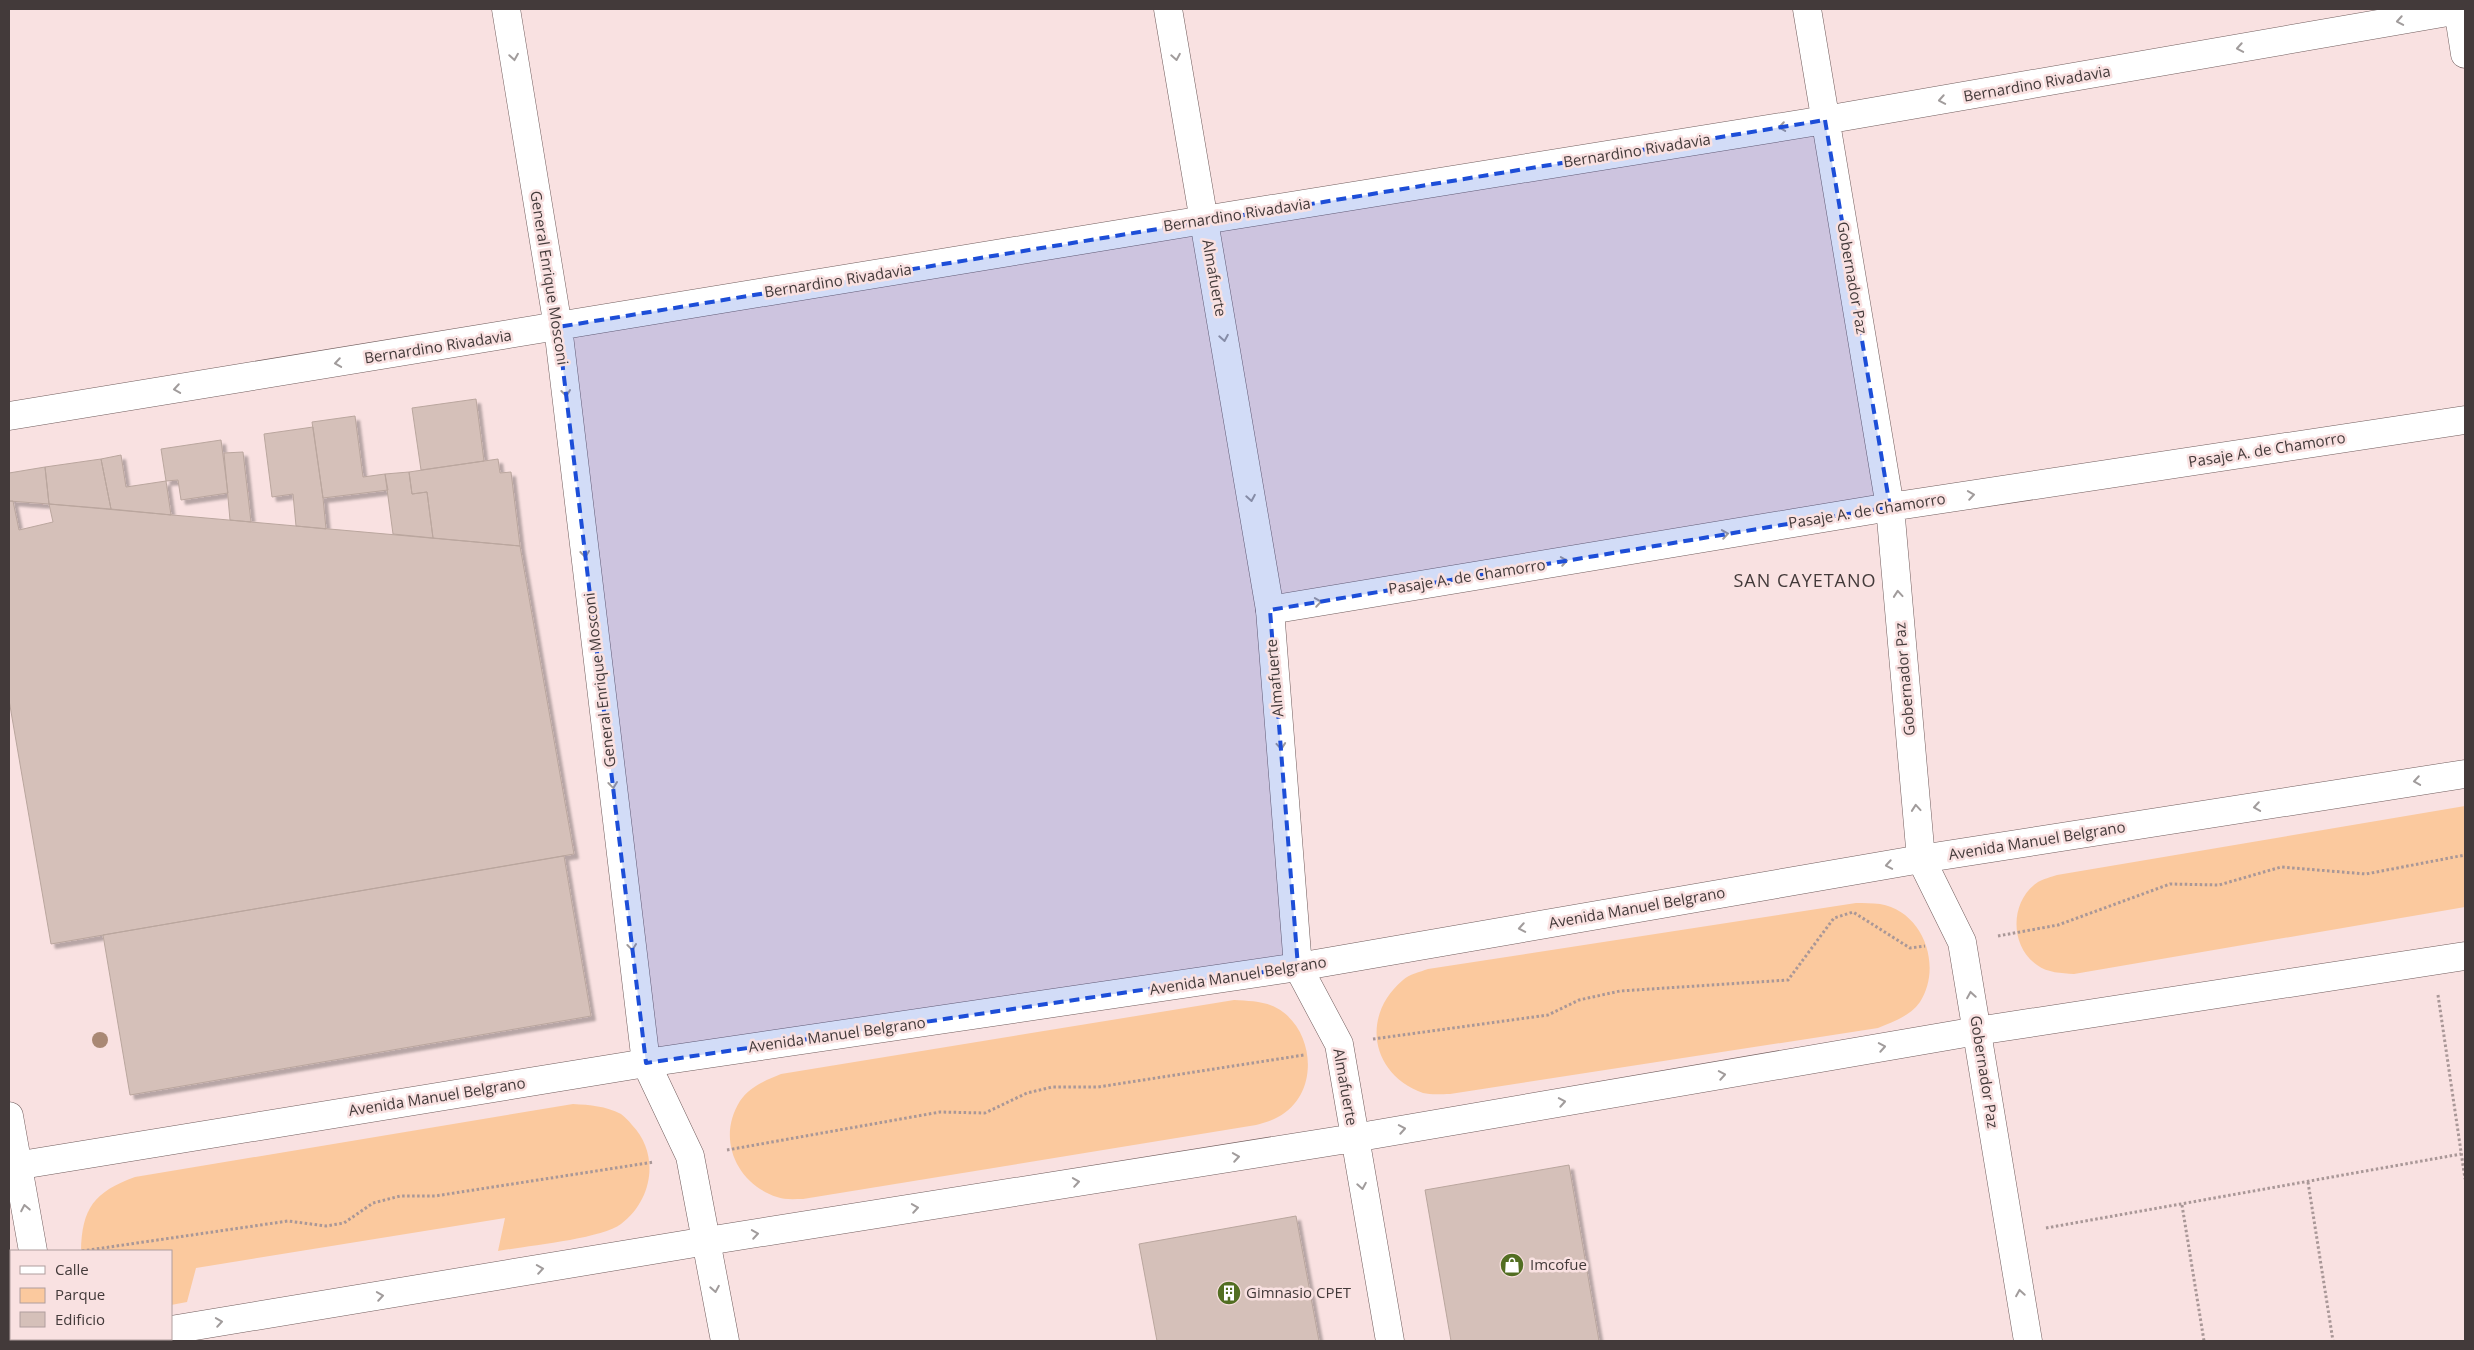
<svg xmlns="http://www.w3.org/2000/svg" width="2474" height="1350" font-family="'Open Sans',sans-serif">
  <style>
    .green { fill: #fbc99e }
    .building { fill: #d5c0b9; stroke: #baa69e; filter: url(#shadow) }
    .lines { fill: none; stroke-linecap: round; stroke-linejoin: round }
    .street-casing { stroke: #715d5d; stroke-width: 29 }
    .secondary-casing { stroke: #715d5d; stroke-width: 29 }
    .path { stroke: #a99797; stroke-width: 3; stroke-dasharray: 2.5 2.5; stroke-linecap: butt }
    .street { stroke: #fff; stroke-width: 28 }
    .secondary { stroke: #fff; stroke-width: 28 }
    .tree { fill: #a98874 }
    .oneway { stroke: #a19c9c }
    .marked { fill: #1d4ed8; fill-opacity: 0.2; stroke: #1d4ed8; stroke-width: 4; stroke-dasharray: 10 6; stroke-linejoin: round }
    .labels { text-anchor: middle; stroke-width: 5; stroke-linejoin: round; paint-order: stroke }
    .street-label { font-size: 15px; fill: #433a3a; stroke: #f9e1e1 }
    .poi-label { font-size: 15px; fill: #433a3a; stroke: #f9e1e1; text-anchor: start }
    .quarter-label { font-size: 18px; letter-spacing: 1px; fill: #433a3a; stroke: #f9e1e1 }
  </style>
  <defs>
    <filter id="shadow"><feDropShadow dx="4.5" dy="4.5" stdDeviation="1" flood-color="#0004"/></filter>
  </defs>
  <rect width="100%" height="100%" fill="#f9e1e1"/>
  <path class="green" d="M2465 806V907L2074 974C2061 973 2048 973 2037 965 2009 946 2010 900 2038 882 2043 879 2051 877 2057 875Z
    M1856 903C1864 903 1872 903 1880 904 1923 911 1943 966 1920 1002 1910 1016 1893 1022 1878 1028L1450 1094C1442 1094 1431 1095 1423 1093 1370 1074 1361 1015 1403 980 1409 974 1420 972 1428 969Z
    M1234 1000C1251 1001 1269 1001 1283 1012 1316 1037 1318 1096 1278 1117 1271 1121 1263 1123 1256 1125L803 1199C795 1199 784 1200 777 1197 737 1184 716 1139 740 1101 749 1087 766 1080 781 1074Z
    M573 1104C591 1105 605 1106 621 1114 625 1117 629 1121 632 1125 660 1154 653 1200 621 1224 601 1239 526 1246 498 1251L505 1218 196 1268 187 1302 171 1305V1251H81C82 1208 94 1192 135 1177Z"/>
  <path class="building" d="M476 399 484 461 421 470 412 408Z
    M355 416 363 477 385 474 388 490 323 498 312 422Z
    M313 427 323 498 326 529 296 526 293 494 272 497 264 434Z
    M221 440 228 493 181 500 178 480 166 481 161 449Z
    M243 452 251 522 230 520 224 453Z
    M121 455 126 487 166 481 171 515 111 509 101 459Z
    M101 459 111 509 49 504 45 467Z
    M498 459 500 473 511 472 520 546 433 538 427 492 412 494 409 472Z
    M45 467 49 504 9 501V473Z
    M409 472 412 494 427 492 433 538 393 534 385 474Z
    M9 501H13L19 530 53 522 49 504 520 546 574 854 51 944 9 700Z
    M564 856 591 1016 130 1095 103 935Z
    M1569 1165 1599 1341H1451L1425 1190Z
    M1296 1216 1319 1341H1157L1139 1244Z"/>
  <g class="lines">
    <g class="street-casing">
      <path id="street" d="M506 9 558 327 646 1063 690 1156 725 1341
        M1807 9 1890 507 1921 859 1962 942 2028 1341
        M2458 9 2465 54
        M9 416 1204 220 1825 120 2465 9
        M1270 610 1890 507 2465 420
        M9 1116 33 1251
        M51 1339 52 1341"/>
    </g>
    <g class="secondary-casing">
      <path id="secondary" d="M1168 9 1270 610 1298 967 1339 1044 1390 1341
        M9 1167 646 1063 1298 967 1921 859 2465 774
        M171 1330 707 1241 1354 1138 1977 1031 2465 956
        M106 1341 121 1339"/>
    </g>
    <path class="path" d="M1998 936 2058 925 2170 884 2219 885 2281 867 2366 874 2465 855
      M2438 995 2465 1179
      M1373 1039 1548 1015 1579 1000 1620 991 1788 980 1834 918 1853 912 1910 948 1925 946
      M727 1150 940 1112 985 1113 1027 1093 1052 1087H1098L1304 1055
      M2308 1182 2333 1341
      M2182 1205 2204 1341
      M2046 1228 2461 1154
      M82 1251 288 1221 326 1226 344 1223 373 1203 400 1196H435L654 1162"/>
    <use href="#street" class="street"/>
    <use href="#secondary" class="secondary"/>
  </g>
  <circle class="tree" cx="100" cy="1040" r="8"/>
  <defs><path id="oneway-chevron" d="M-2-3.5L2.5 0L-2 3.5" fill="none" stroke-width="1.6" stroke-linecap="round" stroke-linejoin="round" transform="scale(1.25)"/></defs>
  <g class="oneway">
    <use href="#oneway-chevron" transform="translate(2400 21) rotate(170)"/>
    <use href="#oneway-chevron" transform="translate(2240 48) rotate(170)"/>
    <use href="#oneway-chevron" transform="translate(514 57) rotate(81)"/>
    <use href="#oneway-chevron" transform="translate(1176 57) rotate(80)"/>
    <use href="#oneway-chevron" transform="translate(1942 100) rotate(170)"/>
    <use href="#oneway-chevron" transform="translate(1782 127) rotate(171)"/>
    <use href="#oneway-chevron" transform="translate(1224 338) rotate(80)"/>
    <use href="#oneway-chevron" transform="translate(338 363) rotate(171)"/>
    <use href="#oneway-chevron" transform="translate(177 389) rotate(171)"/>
    <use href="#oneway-chevron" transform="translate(566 393) rotate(83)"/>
    <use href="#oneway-chevron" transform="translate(1971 495) rotate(-9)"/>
    <use href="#oneway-chevron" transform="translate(1251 498) rotate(80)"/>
    <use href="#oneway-chevron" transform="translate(1725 534) rotate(-9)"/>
    <use href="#oneway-chevron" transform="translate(585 554) rotate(83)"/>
    <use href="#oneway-chevron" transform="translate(1564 561) rotate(-9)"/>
    <use href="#oneway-chevron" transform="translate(1898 594) rotate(-95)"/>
    <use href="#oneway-chevron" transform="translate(1318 602) rotate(-9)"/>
    <use href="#oneway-chevron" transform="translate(1281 746) rotate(85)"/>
    <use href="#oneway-chevron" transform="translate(2417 781) rotate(171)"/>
    <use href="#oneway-chevron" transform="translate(613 785) rotate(83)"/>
    <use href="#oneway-chevron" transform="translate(2257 807) rotate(171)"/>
    <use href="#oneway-chevron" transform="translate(1916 808) rotate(-95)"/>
    <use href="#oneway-chevron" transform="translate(1889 865) rotate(170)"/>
    <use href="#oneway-chevron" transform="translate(1522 928) rotate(170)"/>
    <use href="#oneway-chevron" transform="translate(632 947) rotate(83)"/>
    <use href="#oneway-chevron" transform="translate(1971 995) rotate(-99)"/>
    <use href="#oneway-chevron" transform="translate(1882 1047) rotate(-10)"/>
    <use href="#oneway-chevron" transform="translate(1722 1075) rotate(-10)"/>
    <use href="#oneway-chevron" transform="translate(1562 1102) rotate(-10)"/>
    <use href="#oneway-chevron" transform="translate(1402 1129) rotate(-10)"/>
    <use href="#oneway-chevron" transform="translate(1236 1157) rotate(-9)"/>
    <use href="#oneway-chevron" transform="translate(1076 1182) rotate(-9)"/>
    <use href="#oneway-chevron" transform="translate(1362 1186) rotate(80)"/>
    <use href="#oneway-chevron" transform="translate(25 1208) rotate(-101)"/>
    <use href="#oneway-chevron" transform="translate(915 1208) rotate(-9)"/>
    <use href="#oneway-chevron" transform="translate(755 1234) rotate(-9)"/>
    <use href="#oneway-chevron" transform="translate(540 1269) rotate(-9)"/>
    <use href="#oneway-chevron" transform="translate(715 1289) rotate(80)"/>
    <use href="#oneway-chevron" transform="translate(2020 1293) rotate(-99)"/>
    <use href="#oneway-chevron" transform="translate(380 1296) rotate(-9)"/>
    <use href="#oneway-chevron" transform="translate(219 1322) rotate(-9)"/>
  </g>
  <path class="marked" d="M1825 120 1890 507 1270 610 1298 967 646 1063 558 327Z"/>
  <defs>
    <g id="shop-disc" transform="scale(1.25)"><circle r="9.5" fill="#526e22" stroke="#f9e1e1"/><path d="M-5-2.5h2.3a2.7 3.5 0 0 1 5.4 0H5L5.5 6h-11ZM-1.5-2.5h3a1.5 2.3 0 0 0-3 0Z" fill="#fff"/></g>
    <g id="building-disc" transform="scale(1.25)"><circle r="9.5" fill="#526e22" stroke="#f9e1e1"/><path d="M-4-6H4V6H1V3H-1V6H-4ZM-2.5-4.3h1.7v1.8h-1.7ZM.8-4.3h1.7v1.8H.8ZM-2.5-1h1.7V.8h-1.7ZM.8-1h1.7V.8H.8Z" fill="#fff"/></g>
  </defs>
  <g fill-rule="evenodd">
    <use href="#shop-disc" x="1512" y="1265"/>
    <use href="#building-disc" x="1229" y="1293"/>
  </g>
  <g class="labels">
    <g class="street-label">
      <text transform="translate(2037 84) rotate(-10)" y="5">Bernardino Rivadavia</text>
      <text transform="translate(1637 151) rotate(-9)" y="5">Bernardino Rivadavia</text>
      <text transform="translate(1237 215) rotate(-9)" y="5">Bernardino Rivadavia</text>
      <text transform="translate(549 278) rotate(81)" y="5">General Enrique Mosconi</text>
      <text transform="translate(1214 278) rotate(80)" y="5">Almafuerte</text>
      <text transform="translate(1852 278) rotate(80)" y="5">Gobernador Paz</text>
      <text transform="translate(838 281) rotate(-9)" y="5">Bernardino Rivadavia</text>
      <text transform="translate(438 347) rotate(-9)" y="5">Bernardino Rivadavia</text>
      <text transform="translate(2267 450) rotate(-9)" y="5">Pasaje A. de Chamorro</text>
      <text transform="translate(1867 511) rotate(-9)" y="5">Pasaje A. de Chamorro</text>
      <text transform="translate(1467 577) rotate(-9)" y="5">Pasaje A. de Chamorro</text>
      <text transform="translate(1275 678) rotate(-95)" y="5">Almafuerte</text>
      <text transform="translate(1905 679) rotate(-95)" y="5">Gobernador Paz</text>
      <text transform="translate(600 680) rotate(-97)" y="5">General Enrique Mosconi</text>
      <text transform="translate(2037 841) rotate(-9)" y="5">Avenida Manuel Belgrano</text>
      <text transform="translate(1637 908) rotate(-10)" y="5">Avenida Manuel Belgrano</text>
      <text transform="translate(1238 976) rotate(-9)" y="5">Avenida Manuel Belgrano</text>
      <text transform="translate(837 1035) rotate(-8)" y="5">Avenida Manuel Belgrano</text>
      <text transform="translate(1984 1072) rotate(81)" y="5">Gobernador Paz</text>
      <text transform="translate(1345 1087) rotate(80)" y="5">Almafuerte</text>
      <text transform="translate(437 1097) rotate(-9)" y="5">Avenida Manuel Belgrano</text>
    </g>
    <g class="poi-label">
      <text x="1530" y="1270">Imcofue</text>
      <text x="1246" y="1298">Gimnasio CPET</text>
    </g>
    <g class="quarter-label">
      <text x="1805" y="587">SAN CAYETANO</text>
    </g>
  </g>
  <rect width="2474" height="1350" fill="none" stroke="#433a3a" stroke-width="20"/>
  <rect x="10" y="1250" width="162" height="90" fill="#f9e1e1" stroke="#b09e9e"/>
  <rect x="20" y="1266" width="25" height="8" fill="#ffffff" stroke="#b09e9e"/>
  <text x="55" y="1275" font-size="15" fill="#433a3a">Calle</text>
  <rect x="20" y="1288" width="25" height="15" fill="#fbc99e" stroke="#b09e9e"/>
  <text x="55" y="1300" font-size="15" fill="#433a3a">Parque</text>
  <rect x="20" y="1312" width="25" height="15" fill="#d5c0b9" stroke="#b09e9e"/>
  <text x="55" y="1325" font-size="15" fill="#433a3a">Edificio</text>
</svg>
